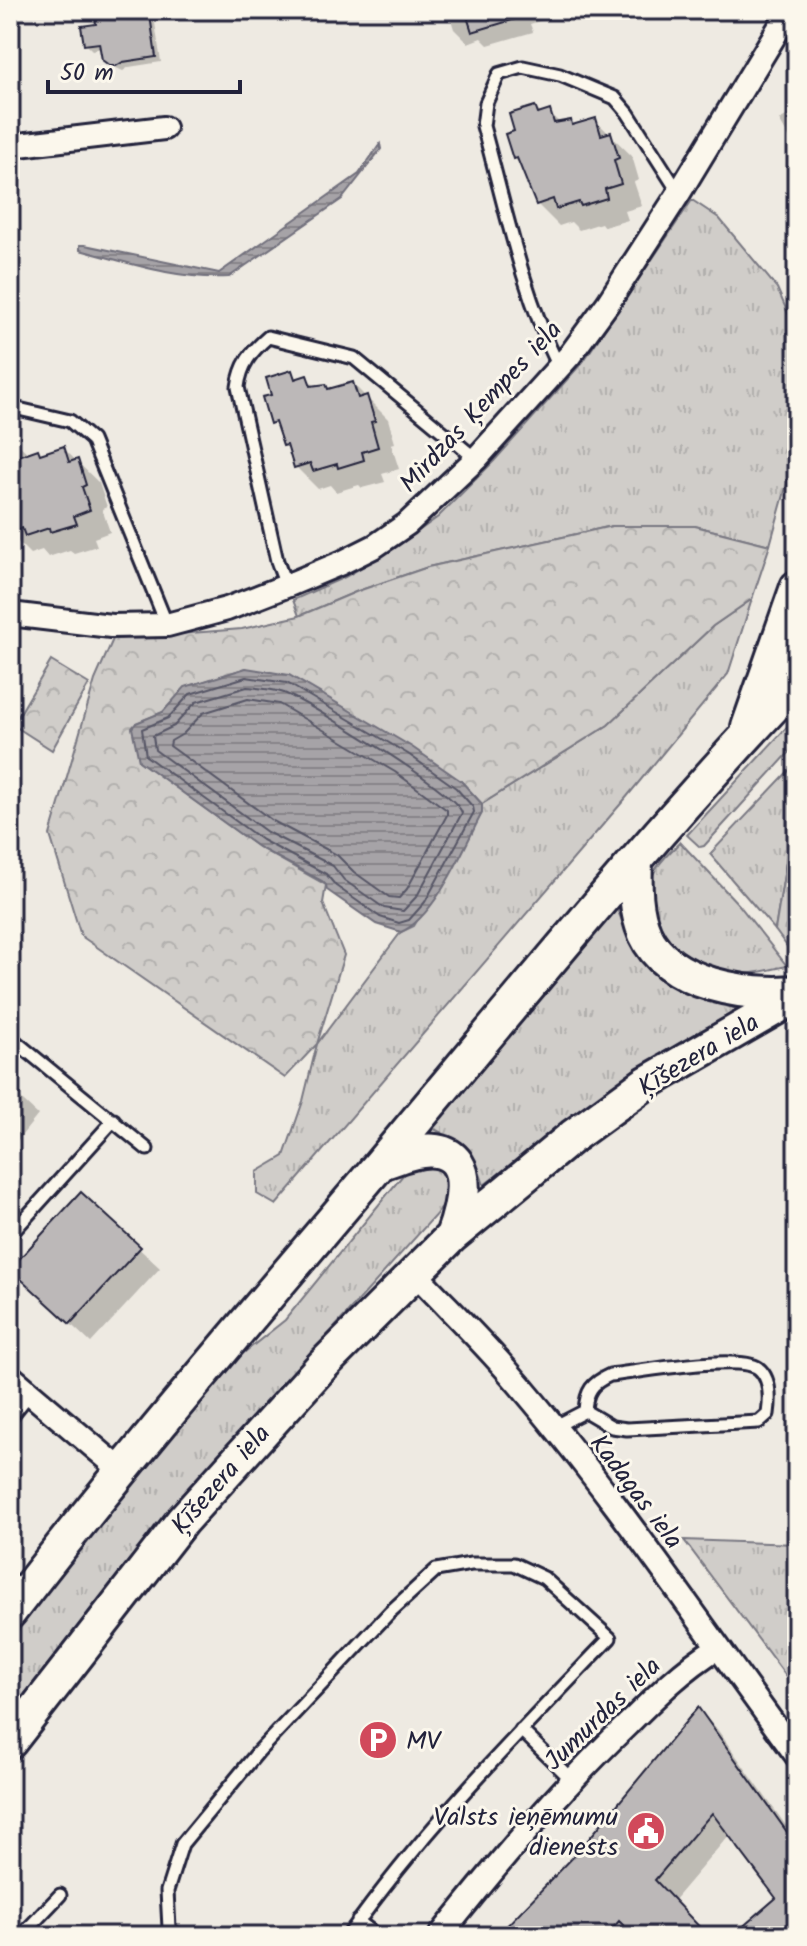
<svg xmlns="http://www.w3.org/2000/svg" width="807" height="1946" font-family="Kalam,sans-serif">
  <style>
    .grass { fill: url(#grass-tufts); stroke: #797882; stroke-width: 2 }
    .forest { fill: url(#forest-crowns); stroke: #797882; stroke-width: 2 }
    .water { fill: url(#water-rules); stroke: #716f7c; stroke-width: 2 }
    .shadow { fill: #0003 }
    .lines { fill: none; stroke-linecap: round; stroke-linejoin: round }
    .shore { stroke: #575666; stroke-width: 2 }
    .building { fill: #bcb8b8; stroke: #22223b; stroke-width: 2 }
    .lane-casing { stroke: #22223b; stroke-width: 17 }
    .street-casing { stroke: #22223b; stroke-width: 28 }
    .secondary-casing { stroke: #22223b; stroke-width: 38 }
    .lane { stroke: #fbf7ec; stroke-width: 11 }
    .street { stroke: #fbf7ec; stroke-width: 22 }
    .secondary { stroke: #fbf7ec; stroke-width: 32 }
    .labels { text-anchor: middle; stroke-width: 6; stroke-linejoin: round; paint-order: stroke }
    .street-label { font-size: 26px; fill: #22223b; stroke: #fbf7ec }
    .poi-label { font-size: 26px; fill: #22223b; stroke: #fbf7ec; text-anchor: start }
  </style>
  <defs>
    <pattern id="grass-tufts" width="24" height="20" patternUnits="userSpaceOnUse" patternTransform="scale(2)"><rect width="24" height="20" fill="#d0cdc9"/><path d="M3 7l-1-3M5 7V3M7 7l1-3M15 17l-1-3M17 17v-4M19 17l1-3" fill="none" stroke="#b2b0ae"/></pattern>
    <pattern id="forest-crowns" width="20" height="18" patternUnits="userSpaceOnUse" patternTransform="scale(2)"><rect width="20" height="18" fill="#d0cdc9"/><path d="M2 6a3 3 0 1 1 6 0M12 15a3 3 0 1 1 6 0" fill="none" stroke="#b2b0ae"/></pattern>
    <pattern id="water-rules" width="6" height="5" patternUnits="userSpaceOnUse" patternTransform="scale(2)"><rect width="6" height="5" fill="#a6a3a7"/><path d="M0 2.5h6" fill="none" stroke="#878489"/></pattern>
  </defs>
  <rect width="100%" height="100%" fill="#eeeae2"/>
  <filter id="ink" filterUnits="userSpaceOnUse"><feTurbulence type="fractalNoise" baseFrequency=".0125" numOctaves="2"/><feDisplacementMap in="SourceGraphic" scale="16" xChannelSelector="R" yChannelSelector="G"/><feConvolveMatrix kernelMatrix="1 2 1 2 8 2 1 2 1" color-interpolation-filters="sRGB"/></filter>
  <g filter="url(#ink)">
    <path class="grass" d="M692 200 719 218 777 288 797 334V448L770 545 695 526H612L428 567 358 591 299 616 293 600 345 577 395 548 438 517 494 461 583 362Z
      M752 599 728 674 625 799 276 1205 257 1194V1172L284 1156 303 1101 317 1044 401 932 414 926 482 813V804L608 725 713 626Z
      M797 716V744L704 846 700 847 687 835Z
      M797 762V835L787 856 775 930 710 854Z
      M680 842 739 905 787 966C767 970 747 976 726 974 719 974 711 969 703 966 666 951 639 918 653 875 658 862 671 852 680 842Z
      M616 907 628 934 689 992 739 1010 681 1042 611 1087 484 1185C476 1158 457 1139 432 1128L430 1124Z
      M417 1164 437 1165 446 1174 449 1200 219 1456 129 1560 10 1713V1642L101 1517 226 1367 285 1320 407 1170Z
      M684 1540 797 1544V1691Z"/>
    <path class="forest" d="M612 526H695L770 545 752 599 713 626 608 725 482 804 461 781 246 668 186 687 163 712 136 723 139 761 258 847 326 885 323 903 344 955 317 1044 285 1078 81 936 50 835 95 680 113 639 242 629 299 616 358 591 428 567Z
      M51 661 89 684 52 750 13 725Z
      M797 835V960L775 930 787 856Z"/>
    <path class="water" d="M380 144 381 149 342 199 229 277C178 280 129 263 80 250V245H85L219 273 359 174Z
      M246 668 289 675 412 747 461 781 482 804V813C464 847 436 917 401 932L376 924 327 890 326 885 322 881 258 847 139 761 132 728 136 723 163 712 185 687Z"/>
    <path class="shadow" d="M96 10H145L146 17H149L155 23 161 62 129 67 123 71 110 65 102 48 92 50 86 44 99 25Z
      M448 10H549L552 17 530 24 533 32 488 45 481 38 468 43 454 29Z
      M535 108 542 115 549 113 561 124 570 123 574 127 595 120 632 156 639 180 634 182 642 206 625 211 628 220 604 227 601 223 579 230 571 222 559 226 537 204 522 166 514 158 517 132Z
      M797 110V150H796L779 120Z
      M292 373 299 380 306 377 316 387 326 386 330 391 353 384 388 419 395 443 391 444 399 469 382 474 385 482 362 488 359 485 336 492 330 485 318 489 296 467 280 431 272 422 274 396Z
      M17 443 29 454 38 451 42 456 63 448 99 483 107 507 102 509 110 532 94 538 97 546 74 553 70 550 48 557 42 550 30 554 10 534V445Z
      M10 1089 38 1115 10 1150Z
      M81 1195 160 1268 91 1343 32 1288Z
      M698 1710 717 1729 797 1841V1936H735L779 1899 730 1834 673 1901 706 1936H500L580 1853Z"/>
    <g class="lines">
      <path class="shore" d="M246 677 287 683 408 754 456 788 473 807 474 812 425 902 409 920 399 923 380 917 336 886 326 874 262 840 146 756 142 729 168 718 190 694Z
        M247 687C258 688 273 689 284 693 311 704 456 791 462 813L417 896 403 911 384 908 344 880 333 866 267 832 155 750 153 736 174 726 196 702Z
        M248 699 279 704 395 772 447 810V815L407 889 399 898 389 897 354 872 337 855 273 821 170 746 171 741 183 734 203 713Z"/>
    </g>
    <path class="building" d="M94 10H141V16L150 15 156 57 123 62 116 66H110L102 60 99 43 84 45 81 26 96 24Z
      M465 10H529V15L472 32Z
      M535 106 538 114 550 110 554 123 571 120 572 125 596 118 601 135 611 132 619 158 614 160 621 184 605 189 607 198 581 206 579 202 556 209 553 199 536 205 517 158 513 159 505 134 514 131 509 114Z
      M292 370 295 379 307 375 311 386 326 384 328 389 353 382 358 398 367 395 375 421 371 422 378 447 362 452 364 460 338 468 337 464 313 471 310 463 294 468 287 445 283 446 275 422 270 424 262 397 271 395 266 378Z
      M64 446 69 462 78 459 86 485 82 487 90 510 74 516 77 524 50 532 49 528 25 536 22 528 10 532V459L38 449 40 454Z
      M81 1192 141 1247 70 1324 10 1269Z
      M698 1707 797 1846V1936H732L776 1898 712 1813 655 1880 708 1936H634L619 1921 606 1936H497L578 1852Z"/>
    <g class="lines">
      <g class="lane-casing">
        <path id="lane" d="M559 367C522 292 505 206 483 126L486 103 499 74 523 67 560 75 615 98 628 113 679 193
          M10 407 70 421 92 440 167 625
          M286 586 277 561 238 387C241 364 251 352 268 337L354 358 476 459
          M10 1037 147 1149
          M10 1235 114 1120
          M10 1418 30 1393
          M554 1427 585 1411 612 1427 627 1429 759 1422 768 1414C770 1400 771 1378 758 1368 738 1354 638 1372 610 1375 592 1383 586 1391 585 1411
          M521 1730 572 1780
          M358 1921 377 1936
          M21 1936 60 1895
          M178 1936 169 1928 167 1891 182 1844 258 1752 390 1612 436 1570 471 1564H514L544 1578 610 1638C518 1734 425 1827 348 1936"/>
      </g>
      <g class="street-casing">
        <path id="street" d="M10 146 164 128
          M10 614 111 626 167 625 227 609 286 586 341 563 375 546 407 524 476 459 570 355 608 303 679 193 790 10
          M415 1273C447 1307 481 1340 511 1375 615 1495 703 1629 797 1756
          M10 1376 121 1470
          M440 1936C499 1862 559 1790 628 1724 656 1696 683 1669 717 1648"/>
      </g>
      <g class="secondary-casing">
        <path id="secondary" d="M748 727 797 587
          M636 861C635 885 635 911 645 934 669 986 747 996 797 992
          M381 1163C397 1158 418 1148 436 1151 477 1157 461 1211 452 1236
          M10 1612C128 1458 255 1312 380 1164 517 1001 650 836 797 682
          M10 1742 182 1521 323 1365 452 1236 573 1136 646 1083 797 996"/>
      </g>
      <use href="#lane" class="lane"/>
      <use href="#street" class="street"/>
      <use href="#secondary" class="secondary"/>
    </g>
  </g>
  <defs>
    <g id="parking-disc" transform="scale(2)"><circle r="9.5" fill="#d1495b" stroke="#fbf7ec"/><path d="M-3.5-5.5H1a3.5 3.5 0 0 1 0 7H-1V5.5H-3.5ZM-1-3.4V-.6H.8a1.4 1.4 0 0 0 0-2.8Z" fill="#fff"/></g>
    <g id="civic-disc" transform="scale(2)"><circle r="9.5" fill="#d1495b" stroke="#fbf7ec"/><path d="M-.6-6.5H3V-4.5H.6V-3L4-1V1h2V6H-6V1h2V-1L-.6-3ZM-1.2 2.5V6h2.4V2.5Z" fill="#fff"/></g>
  </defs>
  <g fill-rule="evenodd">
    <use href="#parking-disc" x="378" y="1740"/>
    <use href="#civic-disc" x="646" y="1831"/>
  </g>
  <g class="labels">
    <g class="street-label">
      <text transform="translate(480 406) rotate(-47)" y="9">Mirdzas Ķempes iela</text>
      <text transform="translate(698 1054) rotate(-31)" y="9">Ķīšezera iela</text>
      <text transform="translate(220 1479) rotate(-49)" y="9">Ķīšezera iela</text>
      <text transform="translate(637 1491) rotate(53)" y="9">Kadagas iela</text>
      <text transform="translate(602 1713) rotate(-44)" y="9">Jumurdas iela</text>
    </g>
    <g class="poi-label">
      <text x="406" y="1749">MV</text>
      <text x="618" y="1825" text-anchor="end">Valsts ieņēmumu<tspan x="618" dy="30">dienests</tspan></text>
    </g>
  </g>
  <rect width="807" height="1946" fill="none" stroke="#fbf7ec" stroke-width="40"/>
  <rect x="20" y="20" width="767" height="1906" fill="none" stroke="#22223b" stroke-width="3" filter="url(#ink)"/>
  <path d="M48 80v12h192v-12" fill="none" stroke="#22223b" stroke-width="4"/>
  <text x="60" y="80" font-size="24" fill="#22223b" stroke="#fbf7ec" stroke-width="6" paint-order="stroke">50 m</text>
</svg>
